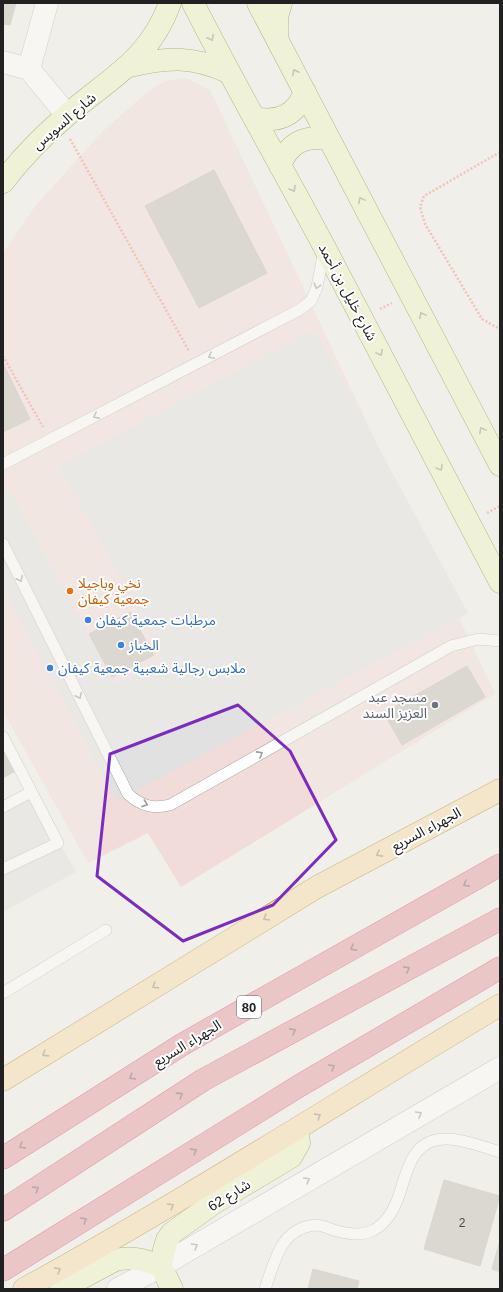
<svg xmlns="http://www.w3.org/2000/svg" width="503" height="1292" font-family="Helvetica,'Noto Sans Arabic',sans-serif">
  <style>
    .commercial { fill: #f1dcd9 }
    .parking { fill: #e1e1e1 }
    .building { fill: #c2bcb5; stroke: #c2b7ab }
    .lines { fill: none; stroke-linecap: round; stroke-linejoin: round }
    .lane-casing { stroke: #a8a8a8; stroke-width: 12 }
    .street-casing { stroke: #a8a8a8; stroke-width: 23 }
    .secondary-casing { stroke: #62770a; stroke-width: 23 }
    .primary-casing { stroke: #987407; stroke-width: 23 }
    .highway-casing { stroke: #d4305b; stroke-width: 23 }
    .path { stroke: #f48e77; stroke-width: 2.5; stroke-dasharray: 2 2; stroke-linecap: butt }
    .lane { stroke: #fff; stroke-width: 11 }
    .street { stroke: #fff; stroke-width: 22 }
    .secondary { stroke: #f0f7c0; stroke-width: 22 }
    .primary { stroke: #f8dca7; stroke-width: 22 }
    .highway { stroke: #e4959d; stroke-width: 22 }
    .oneway { stroke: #939778 }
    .oneway2 { stroke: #9b9b9b }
    .oneway3 { stroke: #97886b }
    .oneway4 { stroke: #795559 }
    .marked { fill: none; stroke: #7b2cbf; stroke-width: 3; stroke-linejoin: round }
    .food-dot { fill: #e8710a; stroke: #fff; stroke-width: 1.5 }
    .shop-dot { fill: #3f7fe0; stroke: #fff; stroke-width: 1.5 }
    .worship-dot { fill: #6b7280; stroke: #fff; stroke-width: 1.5 }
    .labels { text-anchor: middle; stroke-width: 4; stroke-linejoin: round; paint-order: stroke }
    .number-label { font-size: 12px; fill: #494846 }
    .shield { fill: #fff; stroke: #646464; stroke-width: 1 }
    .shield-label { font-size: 13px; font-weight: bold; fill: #212121 }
    .street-label { font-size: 14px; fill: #212121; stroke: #fff }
    .food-label { font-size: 14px; fill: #c56008; stroke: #fff; text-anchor: start }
    .shop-label { font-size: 14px; fill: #366cbe; stroke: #fff; text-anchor: start }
    .worship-label { font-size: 14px; fill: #5b616d; stroke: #fff; text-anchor: end }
  </style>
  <rect width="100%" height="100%" fill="#f1efe9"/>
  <path class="commercial" d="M185 78 210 90 495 694 181 887 148 833 88 863 3 711V253L36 205 103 131 145 94 165 81Z"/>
  <path class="parking" d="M315 329 468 613 117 801 3 589V494L10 490 115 685 164 659 59 466Z
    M31 792 76 872 3 912V807Z"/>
  <path class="building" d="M3 3H16L10 25 3 24Z
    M214 170 267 273 199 308 145 206Z
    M4 365 30 419 3 432V366Z
    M130 612 154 655 112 677 89 634Z
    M467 666 485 697 402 745 384 713Z
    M9 750 19 769 3 778V753Z
    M444 1180 500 1196 480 1266 424 1249Z
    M500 1240V1272L492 1269Z
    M313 1269 359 1281 357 1289H308Z"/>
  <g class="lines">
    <g class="lane-casing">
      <path id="lane" d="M3 464 299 310 311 301 317 287 324 251
        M3 544 128 794C141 806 153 809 170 805L451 646 478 639 500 641
        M3 737 58 843 3 869
        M3 807 31 792
        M3 993 106 930
        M265 1289C275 1261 280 1228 316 1225 322 1225 330 1229 337 1231 347 1234 362 1236 372 1231 386 1224 393 1212 398 1198 403 1185 406 1168 414 1156 433 1125 473 1144 500 1152"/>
    </g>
    <g class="street-casing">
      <path id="street" d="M3 62 29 69 67 115
        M29 69 47 3
        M118 1289 161 1266 500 1068"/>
    </g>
    <g class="secondary-casing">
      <path id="secondary" d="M193 3C235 86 282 167 326 250 384 360 442 472 500 582
        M258 3 500 465
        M277 36V17L281 3
        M130 66C168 57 192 56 228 72
        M255 118C279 123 296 115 305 92
        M280 166C288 143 305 135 329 139
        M3 182C22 157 43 136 66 116 109 78 149 61 170 3
        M61 1289 115 1260C132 1256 145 1260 161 1266
        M172 1289 161 1266 164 1250 167 1240 172 1233 214 1203 291 1157 299 1143 297 1129"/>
    </g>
    <g class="primary-casing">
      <path id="primary" d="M3 1080 317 887 500 790
        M24 1289C186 1200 341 1100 500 1005"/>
    </g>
    <g class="highway-casing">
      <path id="highway" d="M3 1158 183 1044 500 865
        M3 1210 203 1080 500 919
        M3 1270 299 1086 500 968"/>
    </g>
    <path class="path" d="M70 139 189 351
      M500 152 424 196 420 207 425 224 482 319 500 329
      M380 309 392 303
      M3 356 43 427
      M487 513 500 506"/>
    <use href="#lane" class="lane"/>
    <use href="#street" class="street"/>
    <use href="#secondary" class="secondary"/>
    <use href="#primary" class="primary"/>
    <use href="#highway" class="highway"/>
  </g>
  <defs><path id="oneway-chevron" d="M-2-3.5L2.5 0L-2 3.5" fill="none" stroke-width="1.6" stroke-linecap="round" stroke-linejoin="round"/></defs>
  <g class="oneway">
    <use href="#oneway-chevron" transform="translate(211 38) rotate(63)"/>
    <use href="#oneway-chevron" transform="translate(295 72) rotate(-117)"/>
    <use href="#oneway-chevron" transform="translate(293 189) rotate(61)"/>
    <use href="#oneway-chevron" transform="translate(361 200) rotate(-118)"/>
    <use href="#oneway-chevron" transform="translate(422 315) rotate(-118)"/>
    <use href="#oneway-chevron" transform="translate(380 353) rotate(62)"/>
    <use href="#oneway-chevron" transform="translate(482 430) rotate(-118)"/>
    <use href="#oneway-chevron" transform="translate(440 468) rotate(62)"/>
  </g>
  <g class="oneway2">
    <use href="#oneway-chevron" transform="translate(317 286) rotate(106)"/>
    <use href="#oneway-chevron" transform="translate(211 356) rotate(153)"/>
    <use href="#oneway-chevron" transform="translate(96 416) rotate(152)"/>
    <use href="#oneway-chevron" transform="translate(20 579) rotate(63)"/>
    <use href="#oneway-chevron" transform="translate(79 696) rotate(63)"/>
    <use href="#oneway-chevron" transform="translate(260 754) rotate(-29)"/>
    <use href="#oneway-chevron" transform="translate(145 804) rotate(20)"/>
    <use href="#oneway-chevron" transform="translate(419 1114) rotate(-30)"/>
    <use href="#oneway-chevron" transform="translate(307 1180) rotate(-30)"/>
    <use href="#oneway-chevron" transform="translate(195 1246) rotate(-30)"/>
  </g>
  <g class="oneway3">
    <use href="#oneway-chevron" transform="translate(379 854) rotate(152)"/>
    <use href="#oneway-chevron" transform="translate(266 918) rotate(149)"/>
    <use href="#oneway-chevron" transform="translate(155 986) rotate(148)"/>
    <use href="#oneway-chevron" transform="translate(45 1054) rotate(148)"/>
    <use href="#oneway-chevron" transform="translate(318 1116) rotate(-32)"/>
    <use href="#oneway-chevron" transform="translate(171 1206) rotate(-31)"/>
    <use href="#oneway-chevron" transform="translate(58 1270) rotate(-29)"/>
  </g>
  <g class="oneway4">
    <use href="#oneway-chevron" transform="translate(466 884) rotate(151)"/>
    <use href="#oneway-chevron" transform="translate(353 948) rotate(151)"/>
    <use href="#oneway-chevron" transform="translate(407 969) rotate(-28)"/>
    <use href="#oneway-chevron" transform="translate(293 1031) rotate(-28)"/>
    <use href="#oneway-chevron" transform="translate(332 1067) rotate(-30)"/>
    <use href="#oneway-chevron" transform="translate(132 1077) rotate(148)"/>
    <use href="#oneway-chevron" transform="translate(180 1095) rotate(-33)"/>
    <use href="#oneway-chevron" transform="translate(22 1146) rotate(148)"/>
    <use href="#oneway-chevron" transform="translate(194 1151) rotate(-32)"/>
    <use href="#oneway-chevron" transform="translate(36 1189) rotate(-33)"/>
    <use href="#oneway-chevron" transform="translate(84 1220) rotate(-32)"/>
  </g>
  <path d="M0 0H503V1292H0ZM238 705 290 751 336 840 273 905 183 941 97 876 110 754Z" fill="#f1efe9" fill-opacity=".55" fill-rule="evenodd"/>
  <path class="marked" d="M238 705 290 751 336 840 273 905 183 941 97 876 110 754Z"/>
  <circle class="food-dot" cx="70" cy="591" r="4"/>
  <g class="shop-dot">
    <circle cx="88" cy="620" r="4"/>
    <circle cx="121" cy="645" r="4"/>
    <circle cx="50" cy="668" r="4"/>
  </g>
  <circle class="worship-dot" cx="435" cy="705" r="4"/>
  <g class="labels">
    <g class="number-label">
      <text x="462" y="1227">2</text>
    </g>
    <rect class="shield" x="237" y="996" width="24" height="22" rx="3"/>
    <g class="shield-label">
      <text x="249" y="1012">80</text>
    </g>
    <g class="street-label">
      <text transform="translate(64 121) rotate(-41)" y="5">شارع السويس</text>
      <text transform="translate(348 292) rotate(62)" y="5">شارع خليل بن أحمد</text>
      <text transform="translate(426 829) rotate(-28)" y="5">الجهراء السريع</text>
      <text transform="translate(187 1043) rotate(-31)" y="5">الجهراء السريع</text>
      <text transform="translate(229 1195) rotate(-32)" y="5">شارع 62</text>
    </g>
    <g class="food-label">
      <text x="78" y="588">نخي وباجيلا<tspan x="78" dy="16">جمعية كيفان</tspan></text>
    </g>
    <g class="shop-label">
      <text x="96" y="625">مرطبات جمعية كيفان</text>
      <text x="129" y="650">الخباز</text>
      <text x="58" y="673">ملابس رجالية شعبية جمعية كيفان</text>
    </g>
    <g class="worship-label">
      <text x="427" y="702">مسجد عبد<tspan x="427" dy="16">العزيز السند</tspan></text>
    </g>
  </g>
  <rect width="503" height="1292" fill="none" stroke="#212121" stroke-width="8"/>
</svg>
